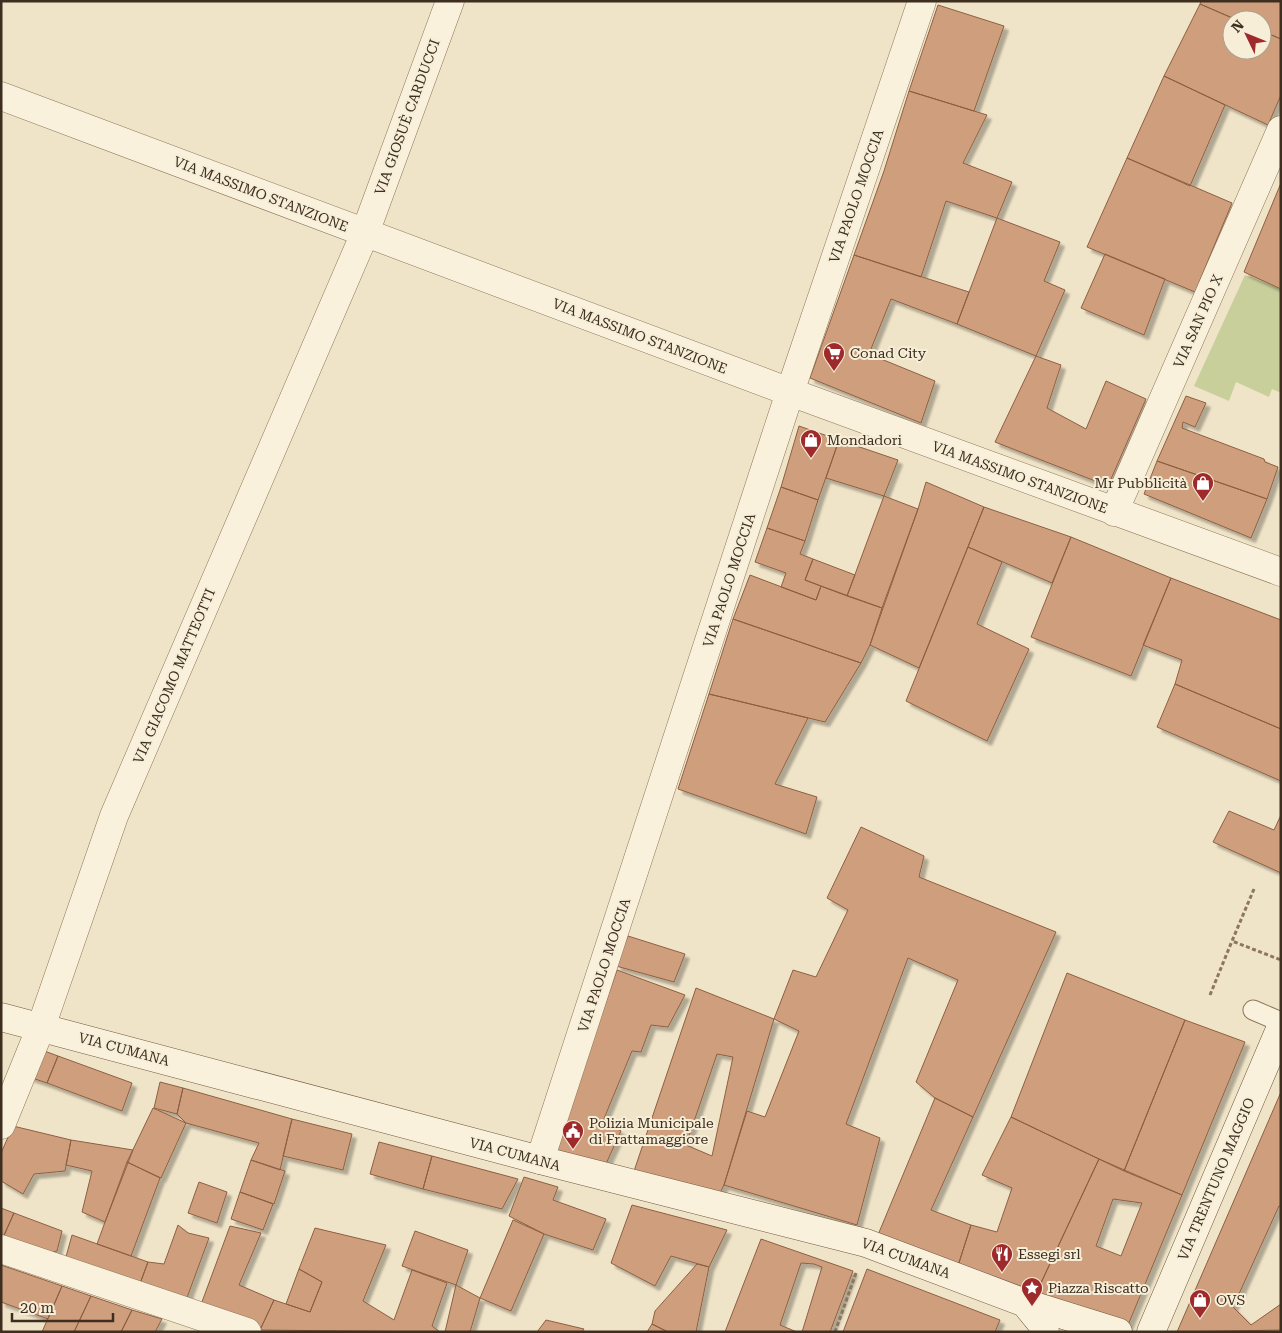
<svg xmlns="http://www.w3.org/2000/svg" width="1282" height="1333" font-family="'Roboto Serif',serif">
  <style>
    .green { fill: #c9cf9b }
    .building { fill: #cf9f7d; stroke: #8d5f41; fill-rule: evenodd; filter: url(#shadow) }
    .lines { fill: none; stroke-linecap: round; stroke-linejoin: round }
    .lane-casing { stroke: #8d765c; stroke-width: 21 }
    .street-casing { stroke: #8d765c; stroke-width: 29 }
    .secondary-casing { stroke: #6f573f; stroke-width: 29 }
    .path { stroke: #8d765c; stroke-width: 3; stroke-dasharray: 4 2.5; stroke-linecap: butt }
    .lane { stroke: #faf1dc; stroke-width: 19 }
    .street { stroke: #faf1dc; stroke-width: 28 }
    .secondary { stroke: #faf1dc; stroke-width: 28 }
    .labels { text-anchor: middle; stroke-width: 4; stroke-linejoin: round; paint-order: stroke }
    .street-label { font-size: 14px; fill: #3d2e20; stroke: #f7eed8 }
    .poi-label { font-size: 14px; fill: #3d2e20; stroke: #f7eed8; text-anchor: start }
  </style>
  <defs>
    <filter id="shadow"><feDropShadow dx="4.5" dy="4.5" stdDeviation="1" flood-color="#0004"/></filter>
  </defs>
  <rect width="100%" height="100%" fill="#f0e4c8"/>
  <path class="green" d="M1245 275 1281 289V393L1272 389 1269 397 1236 382 1229 401 1194 386Z"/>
  <path class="building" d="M1201 1H1281V39L1262 31V20H1237L1200 4Z
    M1200 4 1237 20H1232V50H1262V31L1281 39V95L1268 125 1164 76Z
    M938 5 1004 26 974 111 909 91Z
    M1164 76 1225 105 1190 186 1127 158Z
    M909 91 987 115 963 163 1012 182 997 218 946 201 921 277 854 255 884 171Z
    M1127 158 1232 203 1195 292 1087 247Z
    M1281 183V289L1244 272Z
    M997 218 1060 242 1044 281 1065 290 1036 356 957 324Z
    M1105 254 1165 279 1144 335 1081 308Z
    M854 255 969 292 957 324 891 299 869 354 935 381 921 423 810 378Z
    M1036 356 1061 365 1047 408 1086 429 1106 381 1146 399 1108 486 995 442Z
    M1186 396 1206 403 1195 427 1183 422 1182 428 1264 459 1265 462 1278 467 1267 499 1157 461Z
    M799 426 839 440 818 500 781 487Z
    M839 440 898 460 884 496 826 478Z
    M1157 461 1267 499 1251 538 1144 494Z
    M926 482 984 507 919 668 870 645 918 509Z
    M781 487 818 500 805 541 767 528Z
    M884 496 918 509 882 608 847 596Z
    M984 507 1071 537 1052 583 968 547Z
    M767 528 805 541 800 554 813 559 805 580 821 586 816 600 781 587 786 573 755 562Z
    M1071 537 1171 578 1131 676 1031 637Z
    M968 547 1002 562 977 624 1029 649 987 741 906 701Z
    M813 559 855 575 847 596 805 580Z
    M750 575 816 600 821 586 882 608 870 645 861 663 733 619Z
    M1171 578 1281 620V729L1175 684 1182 660 1143 645Z
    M733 619 861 663 825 722 709 694Z
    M1175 684 1281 729V781L1157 727Z
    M709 694 808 718 775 784 817 797 806 834 678 789Z
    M1229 811 1274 830 1281 815V873L1213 842Z
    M861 827 924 856 919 877 1056 932 973 1117 935 1098 916 1082 958 980 908 958 846 1124 880 1138 857 1225 724 1185 747 1111 765 1117 799 1031 774 1019 793 970 816 977 848 910 827 898Z
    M628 936 685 954 674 982 616 966Z
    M617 970 685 995 668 1027 651 1025 641 1052 632 1051 603 1121 621 1131 605 1166 553 1155Z
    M1067 973 1185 1020 1124 1171 1011 1117Z
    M696 988 774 1019 724 1185 717 1199 633 1174ZM717 1054 733 1057 712 1156 686 1145Z
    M1185 1020 1245 1042 1182 1195 1124 1171Z
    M39 1049 58 1056 47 1083 29 1077Z
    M58 1056 132 1083 122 1111 47 1083Z
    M160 1082 183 1088 177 1114 154 1108Z
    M183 1088 292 1119 280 1170 251 1160 259 1143 186 1123 177 1114Z
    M1281 1092V1206H1279L1233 1307 1251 1325 1281 1304V1330L1177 1332Z
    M935 1098 973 1117 931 1210 971 1225 956 1272 875 1242Z
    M153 1108 186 1123 161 1178 127 1162Z
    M1011 1117 1099 1159 1033 1300 956 1272 971 1225 997 1232 1012 1188 982 1175Z
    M292 1119 352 1134 343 1170 283 1156Z
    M13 1126 71 1140 65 1171 34 1174 23 1194 1 1181V1153Z
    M71 1140 133 1150 105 1222 82 1212 92 1171 66 1165Z
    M379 1142 432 1156 423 1189 370 1174Z
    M432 1156 518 1179 502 1209 423 1189Z
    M1099 1159 1182 1195 1126 1330 1033 1300ZM1113 1199 1142 1203 1121 1256 1096 1246Z
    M251 1160 285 1171 274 1204 240 1192Z
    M127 1162 160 1178 131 1256 97 1244Z
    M524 1177 558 1187 553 1200 606 1219 593 1250 544 1234 509 1216Z
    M199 1182 227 1192 217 1223 188 1213Z
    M240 1192 273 1204 263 1230 231 1219Z
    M632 1205 727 1230 709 1267 671 1256 655 1286 611 1263Z
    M1 1208 14 1213 1 1242Z
    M14 1213 62 1231 57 1251 53 1252 56 1260 1 1242Z
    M513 1220 544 1234 511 1311 480 1298Z
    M178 1225 188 1233 209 1238 185 1303 138 1289 148 1262 164 1264Z
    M230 1226 261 1233 239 1285 274 1300 260 1330 199 1310Z
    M315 1228 386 1245 363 1301 394 1320 412 1270 447 1283 432 1326 440 1332 260 1330 274 1300 310 1312 322 1282 299 1269Z
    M415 1231 468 1250 456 1285 402 1266Z
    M72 1235 148 1262 138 1289 64 1264Z
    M761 1239 853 1271 830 1332H802L822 1267 814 1264 801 1263 780 1325 797 1332H725Z
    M697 1264 709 1267 696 1332H668L652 1324 655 1311Z
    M1 1265 62 1286 48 1319 1 1302Z
    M299 1269 322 1282 310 1312 286 1304Z
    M867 1269 1000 1320 995 1332H843Z
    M456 1285 480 1298 470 1332H445Z
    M62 1286 91 1296 74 1332H42Z
    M91 1296 132 1310 121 1332H74Z
    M132 1310 162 1319 155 1332H121Z
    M546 1320 584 1329 582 1332H537Z
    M652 1324 668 1332H647Z"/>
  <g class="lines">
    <g class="lane-casing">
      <path id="lane" d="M1253 1010 1281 1022"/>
    </g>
    <g class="street-casing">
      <path id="street" d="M1 96 790 392 1281 572
        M1114 512 1281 130
        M1 1125 41 1027 114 816 365 233 450 1
        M540 1160 790 392 922 1
        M1 1249 247 1332"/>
    </g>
    <g class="secondary-casing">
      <path id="secondary" d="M1 1017 540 1160 866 1243 1025 1303 1118 1332
        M1025 1303 1042 1324 1045 1332
        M1151 1332 1281 1027"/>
    </g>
    <path class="path" d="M1254 889 1232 941 1281 960
      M1210 995 1232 941
      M835 1332 856 1273"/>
    <use href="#lane" class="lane"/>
    <use href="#street" class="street"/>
    <use href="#secondary" class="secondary"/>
  </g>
  <defs>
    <g id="supermarket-pin" transform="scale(1.125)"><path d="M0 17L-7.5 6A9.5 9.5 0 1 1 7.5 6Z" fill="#9e2a2b" stroke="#f7eed8"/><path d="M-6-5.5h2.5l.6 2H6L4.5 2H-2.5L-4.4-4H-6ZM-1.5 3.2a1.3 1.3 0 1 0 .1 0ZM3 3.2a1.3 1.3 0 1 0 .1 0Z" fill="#fff"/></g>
    <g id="shop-pin" transform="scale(1.125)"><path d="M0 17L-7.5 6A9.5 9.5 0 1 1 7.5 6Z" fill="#9e2a2b" stroke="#f7eed8"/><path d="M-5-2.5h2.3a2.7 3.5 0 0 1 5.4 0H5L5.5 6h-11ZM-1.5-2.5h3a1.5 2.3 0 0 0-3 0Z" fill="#fff"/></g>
    <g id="civic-pin" transform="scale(1.125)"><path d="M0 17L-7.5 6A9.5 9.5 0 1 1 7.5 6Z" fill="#9e2a2b" stroke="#f7eed8"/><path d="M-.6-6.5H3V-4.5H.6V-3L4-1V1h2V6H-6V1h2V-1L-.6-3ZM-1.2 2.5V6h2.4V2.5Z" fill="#fff"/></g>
    <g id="restaurant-pin" transform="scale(1.125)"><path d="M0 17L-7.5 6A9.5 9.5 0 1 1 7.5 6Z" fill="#9e2a2b" stroke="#f7eed8"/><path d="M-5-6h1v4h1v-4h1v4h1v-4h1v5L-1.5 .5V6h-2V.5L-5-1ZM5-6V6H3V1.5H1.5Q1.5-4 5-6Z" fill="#fff"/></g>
    <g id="sight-pin" transform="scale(1.125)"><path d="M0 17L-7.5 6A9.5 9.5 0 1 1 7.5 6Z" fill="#9e2a2b" stroke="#f7eed8"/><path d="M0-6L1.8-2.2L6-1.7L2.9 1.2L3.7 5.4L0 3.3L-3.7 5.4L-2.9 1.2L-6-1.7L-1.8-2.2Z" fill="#fff"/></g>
  </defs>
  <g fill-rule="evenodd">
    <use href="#supermarket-pin" x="834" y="353"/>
    <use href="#shop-pin" x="811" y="440"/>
    <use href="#shop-pin" x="1203" y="483"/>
    <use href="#civic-pin" x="573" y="1131"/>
    <use href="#restaurant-pin" x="1002" y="1254"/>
    <use href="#sight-pin" x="1032" y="1288"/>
    <use href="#shop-pin" x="1200" y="1300"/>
  </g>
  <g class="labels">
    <g class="street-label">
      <text transform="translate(407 117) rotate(-70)" y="5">VIA GIOSUÈ CARDUCCI</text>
      <text transform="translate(261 194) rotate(21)" y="5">VIA MASSIMO STANZIONE</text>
      <text transform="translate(856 196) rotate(-71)" y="5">VIA PAOLO MOCCIA</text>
      <text transform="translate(1198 321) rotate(-66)" y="5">VIA SAN PIO X</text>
      <text transform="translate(640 336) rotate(21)" y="5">VIA MASSIMO STANZIONE</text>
      <text transform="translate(1020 477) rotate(20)" y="5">VIA MASSIMO STANZIONE</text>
      <text transform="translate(729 580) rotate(-72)" y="5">VIA PAOLO MOCCIA</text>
      <text transform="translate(174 676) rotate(-67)" y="5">VIA GIACOMO MATTEOTTI</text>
      <text transform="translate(604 965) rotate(-72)" y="5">VIA PAOLO MOCCIA</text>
      <text transform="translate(124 1049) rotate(15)" y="5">VIA CUMANA</text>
      <text transform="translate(515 1154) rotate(15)" y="5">VIA CUMANA</text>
      <text transform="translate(1216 1179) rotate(-67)" y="5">VIA TRENTUNO MAGGIO</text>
      <text transform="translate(906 1258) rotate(20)" y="5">VIA CUMANA</text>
    </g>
    <g class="poi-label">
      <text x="850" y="358">Conad City</text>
      <text x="827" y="445">Mondadori</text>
      <text x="1187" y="488" text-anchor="end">Mr Pubblicità</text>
      <text x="589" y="1128">Polizia Municipale<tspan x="589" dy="16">di Frattamaggiore</tspan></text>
      <text x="1018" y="1259">Essegi srl</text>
      <text x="1048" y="1293">Piazza Riscatto</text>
      <text x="1216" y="1305">OVS</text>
    </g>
  </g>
  <rect width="1282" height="1333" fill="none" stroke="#3d2e20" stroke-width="5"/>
  <g transform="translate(1247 35) rotate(313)"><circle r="24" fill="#f7eed8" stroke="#ada18e"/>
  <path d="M0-4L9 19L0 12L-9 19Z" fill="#9e2a2b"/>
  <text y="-8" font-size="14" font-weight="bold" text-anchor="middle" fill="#3d2e20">N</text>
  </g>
  <path d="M12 1313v8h101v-8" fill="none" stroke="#3d2e20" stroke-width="2.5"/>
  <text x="20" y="1313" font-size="15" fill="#3d2e20" stroke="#f7eed8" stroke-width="4" paint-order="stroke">20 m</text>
</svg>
